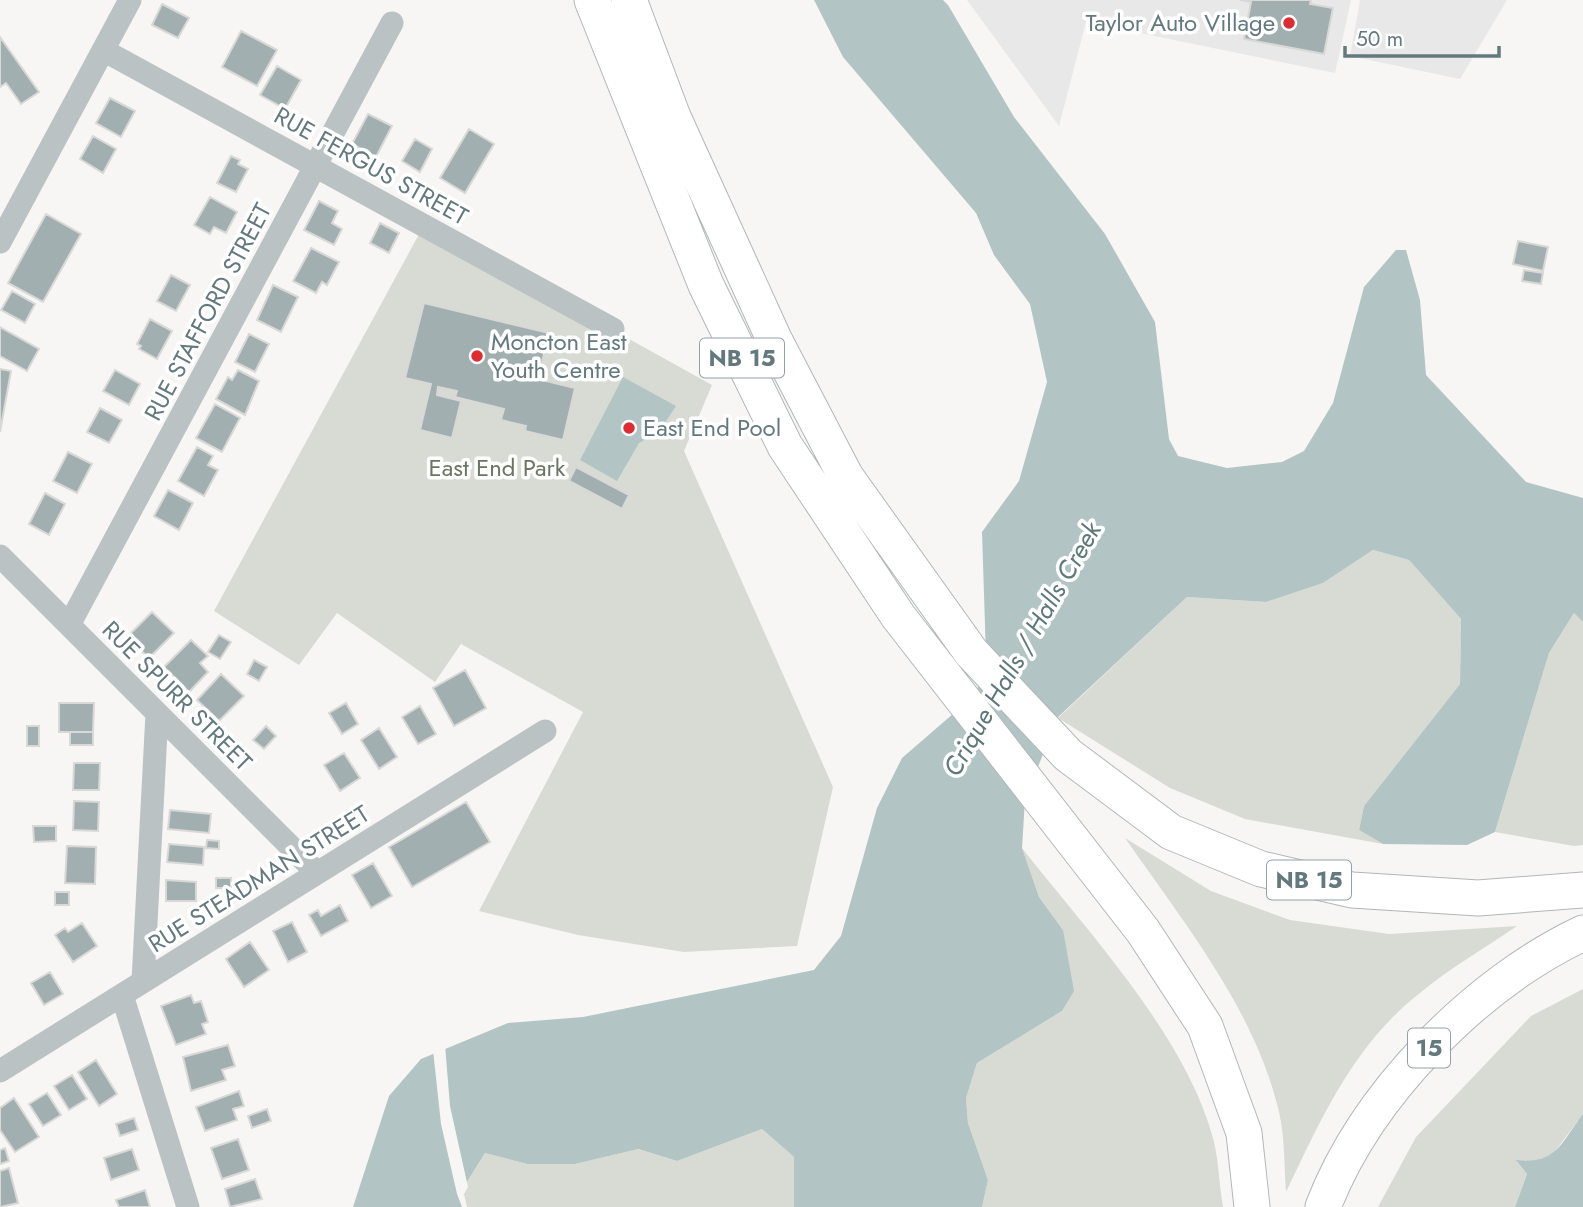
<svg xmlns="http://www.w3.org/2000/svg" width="1583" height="1207" font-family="Jost,sans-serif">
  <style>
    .built { fill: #e7e8e7 }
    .green { fill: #d8dbd3 }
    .water { fill: #b2c4c4 }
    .pier { fill: #f7f6f4 }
    .building { fill: #a2afb1; stroke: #d8d8d6; stroke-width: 2 }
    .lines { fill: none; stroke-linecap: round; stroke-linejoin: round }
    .highway-casing { stroke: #b1b7b9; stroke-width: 37 }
    .minor { stroke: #bbc2c4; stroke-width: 23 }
    .highway { stroke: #fff; stroke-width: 35 }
    .poi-dot { fill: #dd2d32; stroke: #fff; stroke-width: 2.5 }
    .labels { text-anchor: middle; stroke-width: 7; stroke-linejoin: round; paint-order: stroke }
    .shield { fill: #fff; stroke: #92a1a5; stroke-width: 2 }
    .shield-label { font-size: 23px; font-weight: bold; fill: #63797e }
    .poi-label { font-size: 24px; fill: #63797e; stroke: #fff; text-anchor: start }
    .street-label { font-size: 24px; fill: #63797e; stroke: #fff }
    .park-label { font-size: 24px; fill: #6a7661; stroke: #fff }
    .water-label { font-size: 26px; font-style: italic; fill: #5e7879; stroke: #fff }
  </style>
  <rect width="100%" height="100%" fill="#f7f6f4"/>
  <path class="built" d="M967 0H1351L1335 73 1086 22 1059 126Z
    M1360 0H1507L1460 79 1350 56Z"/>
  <path class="green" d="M424 225 712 385 684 451 833 787 797 946 684 952 578 935 479 911 583 712 461 644 435 682 337 613 299 665 214 611Z
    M1373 550 1409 560 1461 619 1460 684 1364 806 1359 830 1383 844 1245 819 1170 788 1058 718 1187 597 1266 602 1323 583Z
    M1574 613 1583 622V845L1574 846 1495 832 1549 653Z
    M1125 838 1211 891 1290 920 1389 934 1517 926C1485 948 1450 968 1420 993 1354 1044 1321 1119 1286 1192 1284 1166 1285 1137 1279 1112 1255 1010 1184 923 1125 838Z
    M1022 848C1088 932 1185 1035 1213 1138 1219 1160 1219 1185 1223 1207H982L988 1180 968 1123 966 1098 977 1063 1062 1011 1063 930 1039 897Z
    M1583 989V1114L1550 1158 1536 1163 1517 1161 1527 1174 1515 1207H1378L1416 1137 1531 1016Z
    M762 1129 794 1157V1207H464L460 1193 485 1153 527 1164H575L637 1149 677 1161Z"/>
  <path class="water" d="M814 0H943L948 5 1014 117 1105 234 1155 322 1169 439 1178 456 1227 468 1282 462 1304 451 1333 403 1364 287 1396 250H1406L1420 300 1426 375 1526 482 1583 498V622L1574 613 1549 653 1495 832 1467 845 1383 844 1359 830 1364 806 1460 684 1461 619 1409 560 1373 550 1323 583 1266 602 1187 597 1058 717 1025 799 1022 848 1039 897 1063 930 1074 991 1062 1011 977 1063 966 1098 968 1123 988 1180 982 1207H794V1157L762 1129 677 1161 638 1149 575 1164H527L485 1153 460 1193 464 1207H353L389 1096 421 1059 508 1023 583 1017 814 970 841 936 877 808 902 758 976 694 986 656 982 532 1019 481 1047 382 1030 304 994 255 976 213 843 57Z
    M623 377 676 406 659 432 639 443 617 481 580 460Z
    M1583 1114V1207H1515L1527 1174 1516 1160C1556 1165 1561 1143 1583 1114Z"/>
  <path class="pier" d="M445 1045 450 1106 468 1187 464 1194 467 1207H462L457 1194 441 1124 433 1050Z"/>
  <path class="building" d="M1240 0H1311L1310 4 1333 8 1324 54 1244 39 1251 2Z
    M162 4 189 18 178 38 152 25Z
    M241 31 277 50 257 86 222 67Z
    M0 37 39 92 21 104 6 83 0 87Z
    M277 66 301 80 285 109 260 95Z
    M110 98 135 111 121 137 96 123Z
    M368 114 392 126 376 157 352 144Z
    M469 129 494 144 465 193 440 178Z
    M93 136 116 149 103 173 80 159Z
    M415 139 432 149 420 172 402 161Z
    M231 156 240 160 238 164 248 169 236 192 217 183Z
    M210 197 237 212 226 233 214 227 210 234 194 225Z
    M319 201 338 211 332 223 342 229 334 245 304 230Z
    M46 214 81 234 43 302 8 283Z
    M380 223 399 233 389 253 370 243Z
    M1518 241 1548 247 1543 271 1513 264Z
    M311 248 339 262 327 285 322 282 316 293 293 281Z
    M1524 270 1543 273 1541 284 1522 281Z
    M171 275 190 285 176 311 157 301Z
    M273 285 298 297 281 332 257 320Z
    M12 291 35 304 25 323 1 310Z
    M424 303 549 333 538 379 575 388 563 440 525 431 526 426 501 420 504 409 455 397 457 391 438 387 437 395 461 401 452 438 420 430 431 384 405 378Z
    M150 319 172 331 157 359 139 349 141 346 137 344Z
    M0 327 39 349 27 371 0 356Z
    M249 334 269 344 255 372 235 362Z
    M0 369 11 371 0 432Z
    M115 370 140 384 129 405 103 391Z
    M238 370 259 381 245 415 216 399 228 377 232 380Z
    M215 404 240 418 222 452 196 438Z
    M100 408 122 420 109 443 87 432Z
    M197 447 213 456 208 465 218 470 204 496 178 481Z
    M68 452 92 464 77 493 53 481Z
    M576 467 629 495 622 509 569 481Z
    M168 490 193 503 179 530 154 516Z
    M45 493 65 504 49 535 29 524Z
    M152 612 174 633 149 658 127 637Z
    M219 635 231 642 220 659 208 652Z
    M191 640 208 656 200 663 208 672 189 692 164 667Z
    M254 660 267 667 259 681 247 674Z
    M465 670 486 708 454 726 433 688Z
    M221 674 244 696 219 721 197 700Z
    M59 703H94L93 732H59Z
    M346 703 358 724 342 734 329 713Z
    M420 706 436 734 418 744 402 717Z
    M27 726H39V746H27Z
    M266 726 276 736 264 749 253 740Z
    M379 728 397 757 379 769 361 740Z
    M70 732H93V745H70Z
    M344 753 360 778 340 791 324 765Z
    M74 763H100L99 790H73Z
    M74 801 99 802 98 831 73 830Z
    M466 802 490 842 412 887 389 847Z
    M170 810 211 814 209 833 168 829Z
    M33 826H56V841L34 842Z
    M207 840 219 841V849L206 848Z
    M169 844 204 847 203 865 167 862Z
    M67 846 96 847 95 884 65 883Z
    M373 863 392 896 371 908 352 875Z
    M216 878H231V888H216Z
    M166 880 196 882V901H166Z
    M55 892H69V905H55Z
    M340 905 348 921 321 936 309 915 318 910 321 916Z
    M292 922 307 952 288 962 273 931Z
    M82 923 97 946 73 962 55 935 65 928 68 932Z
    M250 942 269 970 244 987 226 959Z
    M50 972 63 994 44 1005 31 983Z
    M191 995 194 1003 201 1001 208 1022 202 1024 206 1034 176 1045 161 1006Z
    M228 1045 235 1066 222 1070 226 1080 191 1091 183 1057Z
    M96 1060 117 1094 99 1106 78 1072Z
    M72 1075 87 1099 69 1110 54 1086Z
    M239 1091 244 1106 233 1109 237 1120 205 1131 196 1107Z
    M47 1093 61 1115 43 1126 29 1104Z
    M14 1098 39 1137 15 1152 0 1130V1108Z
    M267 1109 271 1121 252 1128 248 1116Z
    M134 1118 138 1130 120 1136 116 1124Z
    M238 1139 249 1170 222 1179 211 1148Z
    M5 1148 9 1161 0 1164V1150Z
    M132 1149 139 1170 111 1180 104 1158Z
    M9 1168 18 1203 0 1207V1171Z
    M255 1179 262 1199 230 1207 225 1189Z
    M145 1190 150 1207H119L116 1200Z"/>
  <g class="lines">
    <g class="highway-casing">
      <path id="highway" d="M592 0 706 285 785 446 898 616 1143 931 1205 1026 1244 1133 1252 1207
        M629 0 673 117 774 339 846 477 971 652 1068 755 1171 832 1261 869 1352 890 1478 898 1583 890
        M1323 1207C1366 1095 1475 984 1583 933"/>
    </g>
    <path class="minor" d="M103 50 613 329
      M0 242 130 0
      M0 556 317 873
      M69 625 392 23
      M143 981 157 713
      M122 995 188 1207
      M0 1071 545 731"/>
    <use href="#highway" class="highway"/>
  </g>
  <g class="poi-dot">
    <circle cx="1289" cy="23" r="7"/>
    <circle cx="477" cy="356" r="7"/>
    <circle cx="629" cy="428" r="7"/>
  </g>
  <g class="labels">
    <g class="shield">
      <rect x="700" y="338.5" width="84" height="39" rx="5"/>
      <rect x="1267" y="860.5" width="84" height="39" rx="5"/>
      <rect x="1408" y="1028.5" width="42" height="39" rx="5"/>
    </g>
    <g class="shield-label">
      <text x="742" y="366">NB 15</text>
      <text x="1309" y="888">NB 15</text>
      <text x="1429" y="1056">15</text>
    </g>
    <g class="poi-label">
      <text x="1275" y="31" text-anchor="end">Taylor Auto Village</text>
      <text x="491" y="350">Moncton East<tspan x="491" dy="28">Youth Centre</tspan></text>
      <text x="643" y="436">East End Pool</text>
    </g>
    <g class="street-label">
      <text transform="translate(371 166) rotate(29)" y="8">RUE FERGUS STREET</text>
      <text transform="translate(208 312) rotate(-62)" y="8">RUE STAFFORD STREET</text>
      <text transform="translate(177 696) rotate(45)" y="8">RUE SPURR STREET</text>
      <text transform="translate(259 879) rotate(-32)" y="8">RUE STEADMAN STREET</text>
    </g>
    <g class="park-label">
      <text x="497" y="476">East End Park</text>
    </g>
    <g class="water-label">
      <text transform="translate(1022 649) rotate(-60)" y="9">Crique Halls / Halls Creek</text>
    </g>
  </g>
  <path d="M1345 46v10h154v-10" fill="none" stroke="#63797e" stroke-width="3.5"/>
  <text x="1356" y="46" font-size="21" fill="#63797e" stroke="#ffffff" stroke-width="5" paint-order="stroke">50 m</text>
</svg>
